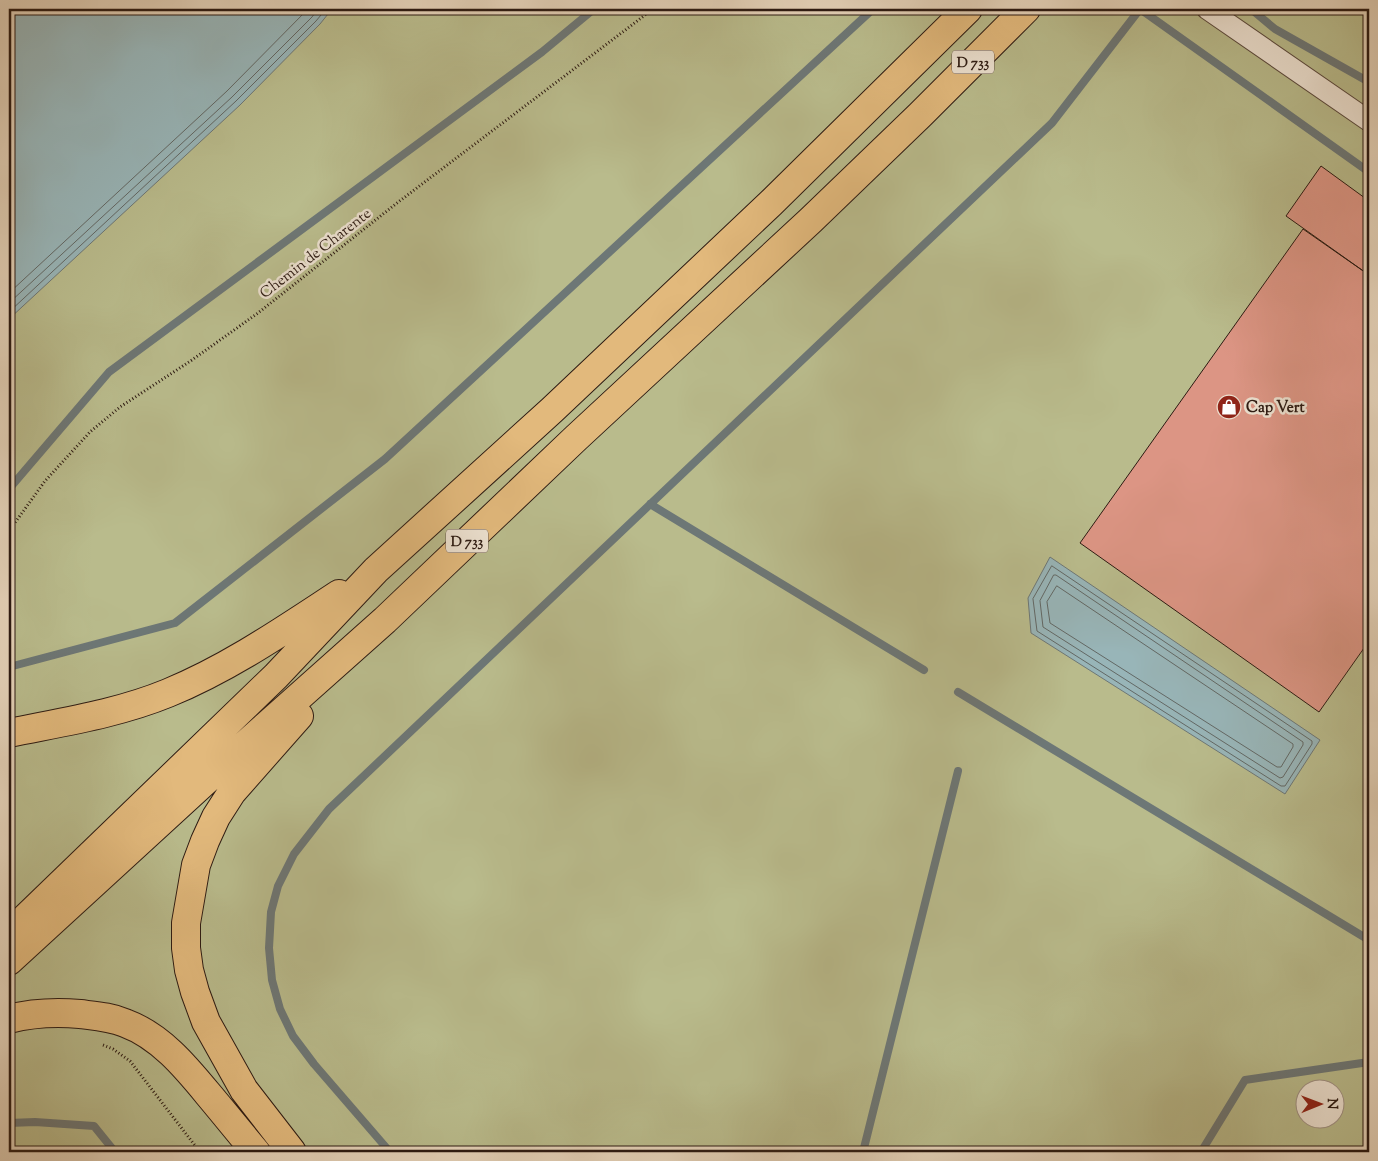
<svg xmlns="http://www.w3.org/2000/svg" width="1378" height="1161" font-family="'Sorts Mill Goudy',serif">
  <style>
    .green { fill: #b9bb8c; stroke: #726a4f; fill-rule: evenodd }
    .water { fill: #98b5b8; stroke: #6d7776 }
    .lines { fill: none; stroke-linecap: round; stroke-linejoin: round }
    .shore { stroke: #626865; stroke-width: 1 }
    .stream { stroke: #6d7776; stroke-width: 8 }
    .building { fill: #dc9584; stroke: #2c1a12 }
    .street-casing { stroke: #5a483c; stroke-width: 22 }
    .primary-casing { stroke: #2c1a12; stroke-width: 30 }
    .path { stroke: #2c1a12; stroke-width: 3; stroke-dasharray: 1 2.5; stroke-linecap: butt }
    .street { stroke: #ede2d2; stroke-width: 20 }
    .primary { stroke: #e2b97c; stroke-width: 28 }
    .labels { text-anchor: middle; stroke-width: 5; stroke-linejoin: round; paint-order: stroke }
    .shield { fill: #ede2d2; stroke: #66564c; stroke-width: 1 }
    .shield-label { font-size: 14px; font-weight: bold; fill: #2c1a12 }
    .street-label { font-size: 15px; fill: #2c1a12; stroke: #ede2d2 }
    .poi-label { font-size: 15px; font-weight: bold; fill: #2c1a12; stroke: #ede2d2; text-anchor: start }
  </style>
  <rect width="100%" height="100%" fill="#e4d2b9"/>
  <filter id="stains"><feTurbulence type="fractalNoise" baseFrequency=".004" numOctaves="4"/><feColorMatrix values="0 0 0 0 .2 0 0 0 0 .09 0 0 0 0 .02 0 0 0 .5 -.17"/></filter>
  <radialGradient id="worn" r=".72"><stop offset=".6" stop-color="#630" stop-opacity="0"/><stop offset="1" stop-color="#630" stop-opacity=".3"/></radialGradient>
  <path class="green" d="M9 9H1369V1152H9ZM1306 1088H1336V1118H1306Z"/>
  <path class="water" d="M9 9H332L320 24 240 105 9 319Z
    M1050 557 1320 740 1285 794 1031 633 1028 598Z"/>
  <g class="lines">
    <path class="shore" d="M9 293 227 91 308 9
      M9 303 232 97 312 17 318 9
      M9 312 236 101 316 21 326 9
      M1052 566 1312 741V744L1285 786H1281L1037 631 1033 599Z
      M1054 575H1056L1303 742V745L1283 777 1280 778 1043 627 1040 601Z
      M1057 586 1293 744V747L1281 767H1277L1050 623 1047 602Z"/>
    <path class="stream" d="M1140 9 1369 172
      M1251 9 1275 29 1369 82
      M9 489 109 372 542 52 594 9
      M650 504 924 670
      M9 667 175 623 385 459 873 9
      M958 692 1369 940
      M9 1123 35 1122 94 1126 115 1152
      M390 1152 314 1064 293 1036 280 1009 272 980 269 948 271 912 278 886 294 854 329 809 1052 123 1140 9
      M863 1152 958 771
      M1201 1152 1245 1080 1369 1062"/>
  </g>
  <path class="building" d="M1321 166 1369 201V275L1286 216Z
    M1303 229 1369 275V641L1319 712 1080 543Z"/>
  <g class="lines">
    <g class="street-casing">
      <path id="street" d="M1207 9 1369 121"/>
    </g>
    <g class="primary-casing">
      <path id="primary" d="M9 733C62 722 117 714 168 693 229 668 284 630 339 594
        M9 934 276 676 376 570 552 410 771 203 968 9
        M9 961 238 751 385 620 576 438 811 220 920 115 1026 9
        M9 1019C32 1013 57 1012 80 1014 96 1016 111 1017 125 1023 160 1036 185 1066 208 1094 224 1113 240 1133 256 1152
        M292 1152 244 1090 206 1022 195 992 189 970 186 948V923L196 865 205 841 216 817 232 792 299 716"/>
    </g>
    <path class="path" d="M9 531 45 481 90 432 120 407 192 360 258 313 397 203 653 9
      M103 1045 113 1049 130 1061 200 1152"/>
    <use href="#street" class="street"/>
    <use href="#primary" class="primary"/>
  </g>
  <defs>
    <g id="shop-disc" transform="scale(1.25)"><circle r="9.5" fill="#8f2418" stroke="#ede2d2"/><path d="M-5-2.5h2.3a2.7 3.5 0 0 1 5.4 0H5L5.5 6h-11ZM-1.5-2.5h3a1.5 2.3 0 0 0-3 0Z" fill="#fff"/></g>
  </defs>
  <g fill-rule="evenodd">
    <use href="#shop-disc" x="1229" y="407"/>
  </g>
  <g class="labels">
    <g class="shield">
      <rect x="952" y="50.5" width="42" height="23" rx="4"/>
      <rect x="446" y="529.5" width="42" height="23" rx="4"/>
    </g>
    <g class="shield-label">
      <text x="973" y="67">D 733</text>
      <text x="467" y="546">D 733</text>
    </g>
    <g class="street-label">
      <text transform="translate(315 253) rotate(-38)" y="5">Chemin de Charente</text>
    </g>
    <g class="poi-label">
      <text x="1246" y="412">Cap Vert</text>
    </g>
  </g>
  <rect width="1378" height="1161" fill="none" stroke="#e4d2b9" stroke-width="30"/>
  <rect x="10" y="10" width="1358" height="1141" fill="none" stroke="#2c1a12" stroke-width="2.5"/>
  <rect x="15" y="15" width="1348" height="1131" fill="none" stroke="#2c1a12"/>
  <g transform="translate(1320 1104) rotate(89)"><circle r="24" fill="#ede2d2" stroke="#a09285"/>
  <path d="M0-4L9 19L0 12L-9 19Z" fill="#8f2418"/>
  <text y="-8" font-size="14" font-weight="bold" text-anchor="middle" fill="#2c1a12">N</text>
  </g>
  <rect width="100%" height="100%" filter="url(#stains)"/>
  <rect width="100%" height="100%" fill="url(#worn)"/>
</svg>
